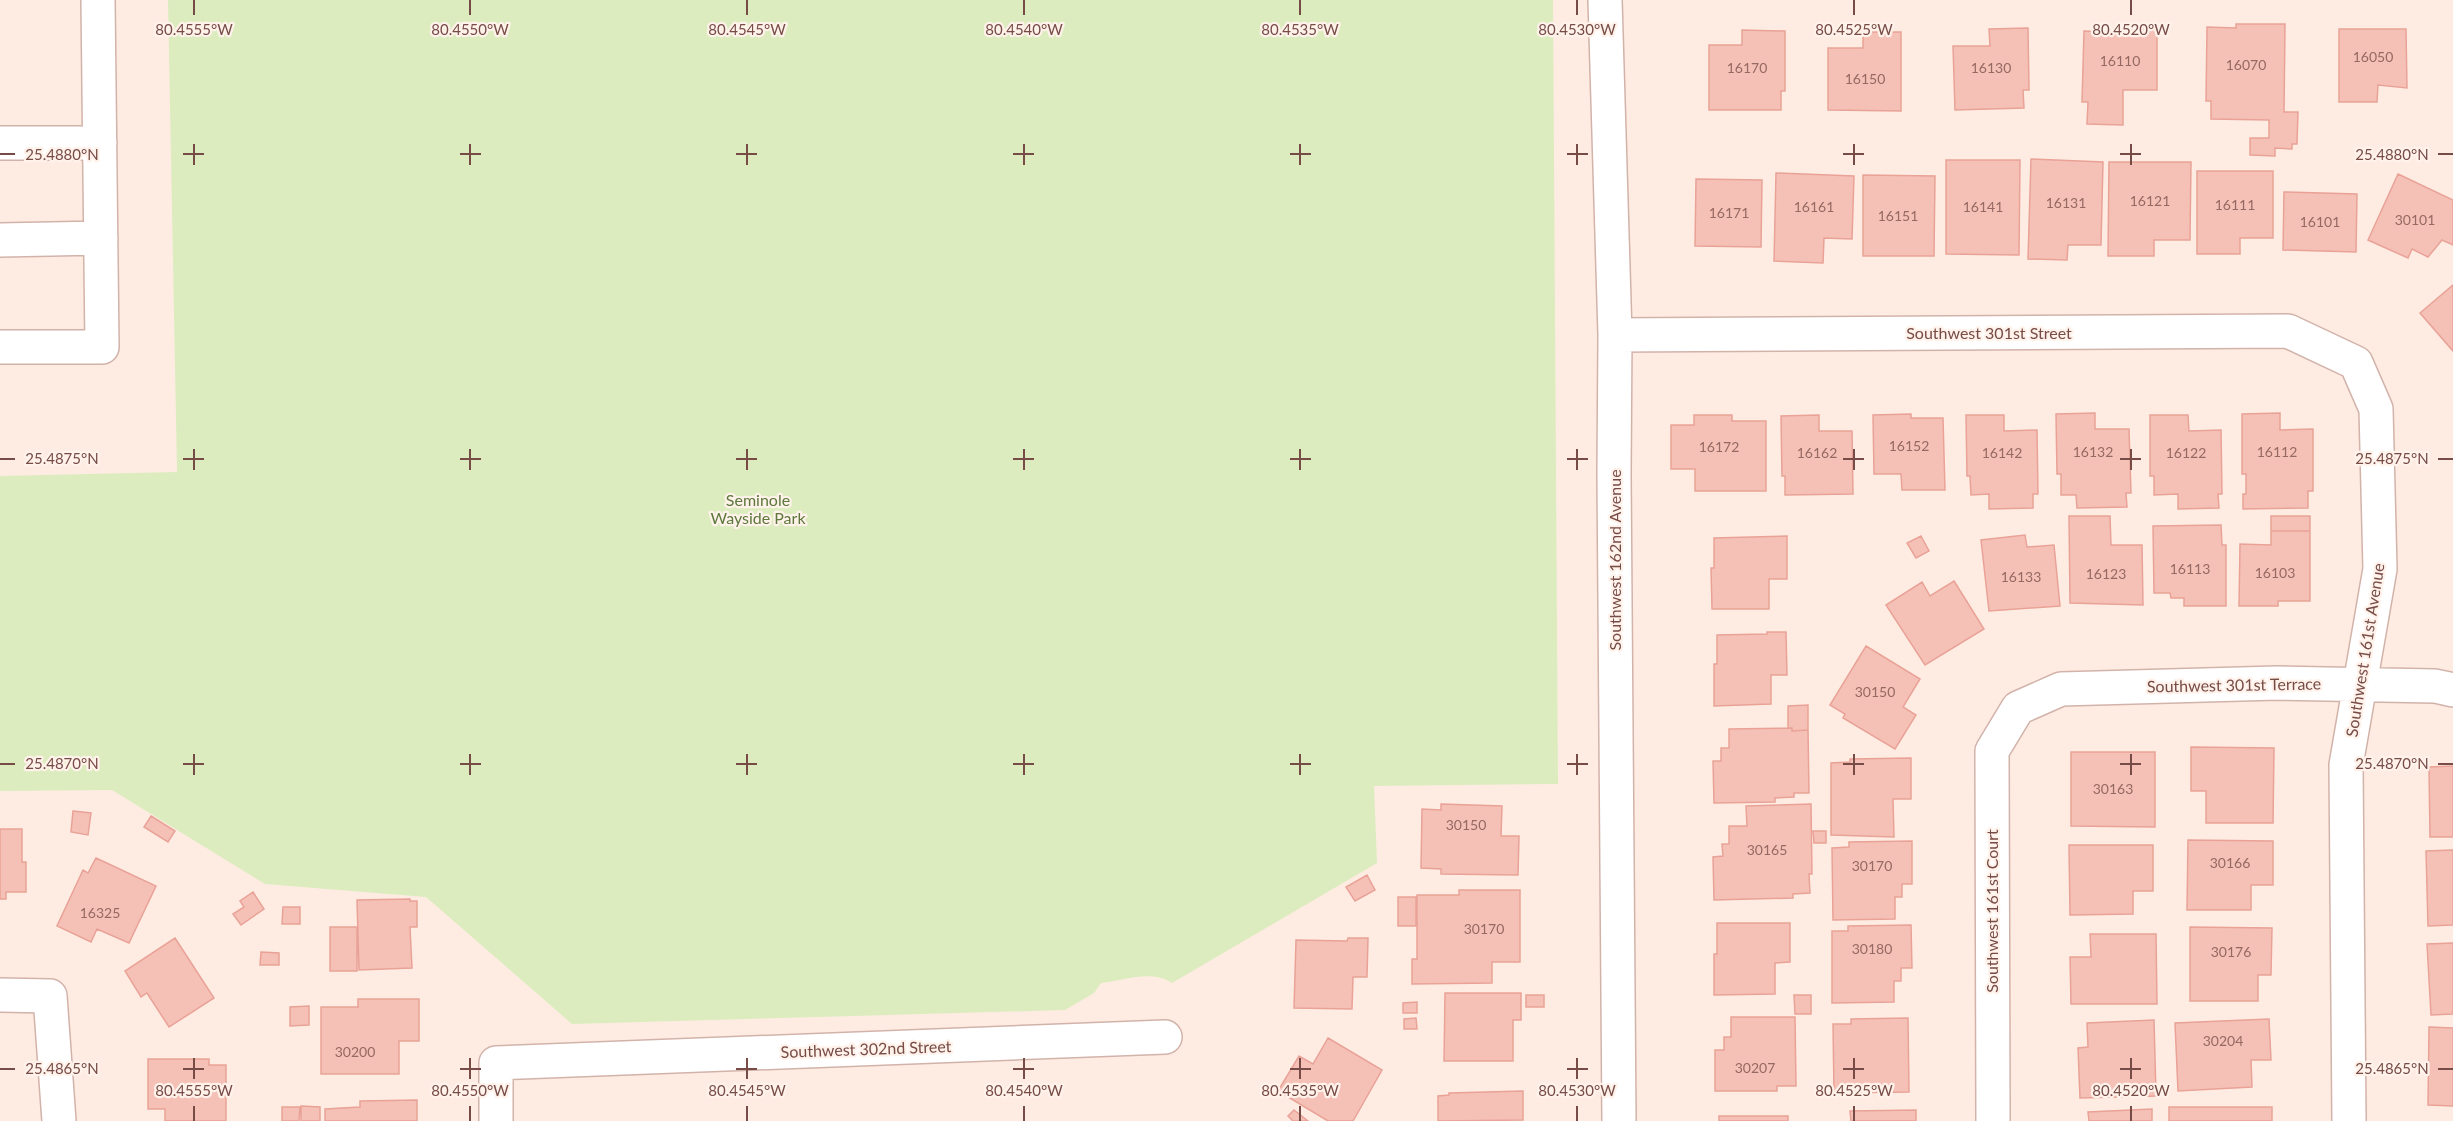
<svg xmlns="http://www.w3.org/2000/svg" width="2453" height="1121" font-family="Lato,sans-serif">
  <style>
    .green { fill: #dcecbf }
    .building { fill: #f5c1b7; stroke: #e9a297; stroke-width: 1.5 }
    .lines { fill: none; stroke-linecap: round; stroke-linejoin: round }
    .minor-casing { stroke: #d2b3aa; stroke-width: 36 }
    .minor { stroke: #fff; stroke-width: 33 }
    .ticks { fill: none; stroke: #774c46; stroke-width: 2 }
    .labels { text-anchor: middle; stroke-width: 4.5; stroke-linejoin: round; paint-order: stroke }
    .number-label { font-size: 14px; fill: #966962 }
    .street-label { font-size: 16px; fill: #774c46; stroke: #fff2ea }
    .park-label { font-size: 16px; fill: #5c783b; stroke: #fff2ea }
    .ticks-label { font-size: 15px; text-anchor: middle; fill: #774c46; stroke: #fff2ea; stroke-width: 4.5; stroke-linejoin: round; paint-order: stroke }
  </style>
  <rect width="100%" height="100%" fill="#feece2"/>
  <path class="green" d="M168 0H1553L1558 784 1374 786 1377 863 1172 983C1150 969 1125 981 1101 983L1094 993 1065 1010 572 1024 426 897 265 884 112 790 0 791V476L177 472Z"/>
  <path class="building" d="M2236 24H2285L2284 112H2298L2297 144H2292V149L2275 148V156L2250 155V138H2269V120L2211 119V101H2206L2207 27 2236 28Z
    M2028 28 2029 90H2023L2024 108 1955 110 1953 46H1990L1989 29Z
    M2114 28H2157V90H2123V125L2087 124 2088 102H2082L2084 31 2112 32Z
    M2339 29H2406L2407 88 2378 85 2377 102H2339Z
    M1742 30 1785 31V91H1781V110H1709V45H1742Z
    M1863 32H1901V111L1828 110V48H1863Z
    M2031 159 2103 162 2101 245H2068L2067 260 2028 259Z
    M1946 160H2020L2019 255 1946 254Z
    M2109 162H2191L2190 240H2154V256H2108Z
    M2197 171H2273V238H2240V254H2197Z
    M1776 173 1854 176 1852 239 1824 238 1823 263 1774 261Z
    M2398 174 2453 200V245L2442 240 2428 257 2412 249 2408 258 2368 240Z
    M1863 175 1935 176 1934 256H1863Z
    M1696 179 1762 180 1761 247 1695 246Z
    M2284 192 2357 194 2356 252 2283 250Z
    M2453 285V351L2420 313Z
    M2095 413V429H2129L2131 493H2126L2127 507 2077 508 2076 495H2061V474H2057L2056 414Z
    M2280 413V430L2313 429V491H2308V508L2243 509V494H2246V474H2242V414Z
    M1911 414V418H1943L1945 490H1902L1901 474H1874L1873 415Z
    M1694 415H1732V421H1766V491H1695V469H1671V425H1694Z
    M1819 415V431H1852L1853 494 1785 495V476H1782L1781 416Z
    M1966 415H2004V431L2037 430 2038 494H2033V508L1989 509V494L1971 495 1970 476H1967Z
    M2150 415H2188L2189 431 2221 430 2222 494H2218L2219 508 2178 509V494L2154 495V476H2150Z
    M2069 516H2110L2111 545H2142L2143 605 2070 603Z
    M2271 516H2310V531H2271Z
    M2221 525 2222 545H2226V606H2184V598H2171L2170 593H2154L2153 526Z
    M2271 531H2310V601H2278V606H2239L2240 544 2271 545Z
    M2025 535 2027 547 2054 545 2060 606 1989 611 1981 540Z
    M1787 536V579H1769V609H1712L1711 568H1714V538Z
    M1921 536 1929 551 1916 558 1907 543Z
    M1954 581 1984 629 1925 665 1886 605 1922 582 1930 596Z
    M1767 632H1786L1787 675H1771V704L1714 706V664H1717V635L1767 634Z
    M1866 646 1920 679 1903 707 1916 715 1895 749 1843 718 1845 714 1830 705Z
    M1808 705V730L1792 731V728H1788V706Z
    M1792 728V731L1808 730 1809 793H1794V797L1775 798V802L1714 803 1713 761H1721V748H1729V729Z
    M2191 747 2274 748 2273 823H2206V791H2191Z
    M2071 752H2155V827L2071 826Z
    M1911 758V799H1893L1894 837 1831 835V763L1850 762V759Z
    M2453 766V837H2430L2429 767Z
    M1441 804 1502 806 1501 836H1519L1518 875 1441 874V869L1421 868 1422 809 1441 810Z
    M1811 804 1812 874H1809L1810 893 1793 894V898L1714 900 1713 857 1723 856 1722 844H1729V826H1747L1746 806Z
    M73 811 91 813 88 835 71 832Z
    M151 816 175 831 168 842 144 827Z
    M0 829H22V862H26V892H6V899H0Z
    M1813 831H1826V843H1814Z
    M2188 840 2273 841V885H2251V910H2187Z
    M1912 841V884H1902V897H1895V919L1833 920 1832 848 1849 847V842Z
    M2069 845H2153V891H2133V914L2070 915Z
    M2453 850V925L2428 926 2426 851Z
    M96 858 156 886 129 943 97 929 91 942 57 926 83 870 88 873Z
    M1367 875 1375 890 1355 901 1346 887Z
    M1459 890H1520V962H1492V983L1412 984V959H1417V895H1459Z
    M253 892 264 909 241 925 233 914 244 907 240 901Z
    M1398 897H1416V926H1398Z
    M410 899V901H417V927H410L412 968 359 970 357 900Z
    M283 907H300V924H282Z
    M1717 923H1790V962L1775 963V994L1714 995V954H1717Z
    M1911 925 1912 968H1901V981H1894V1002L1832 1003V931H1848V926Z
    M330 927H357V971H330Z
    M2190 927 2272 928 2271 975H2258V1001H2190Z
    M2090 934H2156L2157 1004H2071L2070 957H2091Z
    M175 938 214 998 169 1027 147 993 141 997 125 971Z
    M1348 938H1368L1367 977H1353L1352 1009 1294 1008 1296 940 1347 941Z
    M2453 943V1014L2431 1015 2427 944Z
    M261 952 279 953V965H260Z
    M1445 993H1521V1020H1513V1061H1444Z
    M1526 995H1544V1007H1526Z
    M1794 995H1811V1014H1795Z
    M358 999H419V1041H399V1074H321V1007H358Z
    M1417 1002V1013H1403V1003Z
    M309 1006V1025L290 1026V1007Z
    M1731 1017H1795L1796 1086H1777V1091H1715V1050H1724V1037H1731Z
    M1416 1018 1417 1029H1404V1019Z
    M1908 1018 1909 1092 1834 1093 1833 1024H1851V1019Z
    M2269 1019 2271 1060H2251L2252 1087 2178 1091 2175 1023Z
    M2154 1020 2156 1096 2080 1098 2078 1048 2088 1047 2087 1023Z
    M2429 1027 2453 1028V1106L2428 1105Z
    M1328 1038 1382 1070 1353 1121H1328L1278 1091 1299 1056 1313 1064Z
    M148 1059H209V1065H226V1121H165V1109H148Z
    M1523 1091V1120L1438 1121V1096L1449 1095V1093Z
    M417 1100V1121H325V1109L360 1107V1101Z
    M301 1106 320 1107V1121H301Z
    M282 1107H300L299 1121H282Z
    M2169 1107H2272V1121H2169Z
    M2152 1109V1121H2089L2088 1112Z
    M1294 1110 1308 1121H1293L1288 1116Z
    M1916 1110V1121H1851L1850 1111Z
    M1719 1116H1788V1121H1719Z"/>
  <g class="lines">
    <g class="minor-casing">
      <path id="minor" d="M1605 0 1615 335 1614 473 1619 1121
        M0 143H100
        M0 240 101 238
        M1615 335 2288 331 2356 363 2376 409 2380 569 2346 765 2349 1121
        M0 347H102L98 0
        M0 995 50 996 59 1121
        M496 1121V1063L1165 1037
        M1993 1121 1992 751 2018 708 2061 689 2277 683 2435 686 2453 690"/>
    </g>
    <use href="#minor" class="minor"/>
  </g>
  <path class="ticks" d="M194 0V15M470 0V15M747 0V15M1024 0V15M1300 0V15M1577 0V15M1854 0V15M2131 0V15M194 144V165M470 144V165M747 144V165M1024 144V165M1300 144V165M1577 144V165M1854 144V165M2131 144V165M0 154H15M183 154H204M460 154H481M736 154H757M1013 154H1034M1290 154H1311M1567 154H1588M1843 154H1864M2120 154H2141M2438 154H2453M194 449V470M470 449V470M747 449V470M1024 449V470M1300 449V470M1577 449V470M1854 449V470M2131 449V470M0 459H15M183 459H204M460 459H481M736 459H757M1013 459H1034M1290 459H1311M1567 459H1588M1843 459H1864M2120 459H2141M2438 459H2453M194 754V775M470 754V775M747 754V775M1024 754V775M1300 754V775M1577 754V775M1854 754V775M2131 754V775M0 764H15M183 764H204M460 764H481M736 764H757M1013 764H1034M1290 764H1311M1567 764H1588M1843 764H1864M2120 764H2141M2438 764H2453M194 1058V1079M470 1058V1079M747 1058V1079M1024 1058V1079M1300 1058V1079M1577 1058V1079M1854 1058V1079M2131 1058V1079M0 1069H15M183 1069H204M460 1069H481M736 1069H757M1013 1069H1034M1290 1069H1311M1567 1069H1588M1843 1069H1864M2120 1069H2141M2438 1069H2453M194 1106V1121M470 1106V1121M747 1106V1121M1024 1106V1121M1300 1106V1121M1577 1106V1121M1854 1106V1121M2131 1106V1121"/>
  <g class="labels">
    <g class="number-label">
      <text x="2373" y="62">16050</text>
      <text x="2120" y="66">16110</text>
      <text x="2246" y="70">16070</text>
      <text x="1747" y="73">16170</text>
      <text x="1991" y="73">16130</text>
      <text x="1865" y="84">16150</text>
      <text x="2150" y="206">16121</text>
      <text x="2066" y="208">16131</text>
      <text x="2235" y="210">16111</text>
      <text x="1814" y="212">16161</text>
      <text x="1983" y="212">16141</text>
      <text x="1729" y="218">16171</text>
      <text x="1898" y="221">16151</text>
      <text x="2415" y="225">30101</text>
      <text x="2320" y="227">16101</text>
      <text x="1909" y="451">16152</text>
      <text x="1719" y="452">16172</text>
      <text x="2093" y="457">16132</text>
      <text x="2277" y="457">16112</text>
      <text x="1817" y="458">16162</text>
      <text x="2002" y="458">16142</text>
      <text x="2186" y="458">16122</text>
      <text x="2190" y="574">16113</text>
      <text x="2275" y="578">16103</text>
      <text x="2106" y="579">16123</text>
      <text x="2021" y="582">16133</text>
      <text x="1875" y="697">30150</text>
      <text x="2113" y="794">30163</text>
      <text x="1466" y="830">30150</text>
      <text x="1767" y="855">30165</text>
      <text x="2230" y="868">30166</text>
      <text x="1872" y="871">30170</text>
      <text x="100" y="918">16325</text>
      <text x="1484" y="934">30170</text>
      <text x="1872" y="954">30180</text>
      <text x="2231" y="957">30176</text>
      <text x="2223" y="1046">30204</text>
      <text x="355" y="1057">30200</text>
      <text x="1755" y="1073">30207</text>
    </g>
    <g class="street-label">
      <text x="1989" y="339">Southwest 301st Street</text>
      <text transform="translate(1615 560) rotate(-90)" y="6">Southwest 162nd Avenue</text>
      <text transform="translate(2365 650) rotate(-81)" y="6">Southwest 161st Avenue</text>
      <text transform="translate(2234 685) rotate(-1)" y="6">Southwest 301st Terrace</text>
      <text transform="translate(1992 911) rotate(-90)" y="6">Southwest 161st Court</text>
      <text transform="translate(866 1049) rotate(-2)" y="6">Southwest 302nd Street</text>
    </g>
    <g class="park-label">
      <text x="758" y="506">Seminole<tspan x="758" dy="18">Wayside Park</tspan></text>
    </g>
  </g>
  <g class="ticks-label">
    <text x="194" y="35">80.4555°W</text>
    <text x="470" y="35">80.4550°W</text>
    <text x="747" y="35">80.4545°W</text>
    <text x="1024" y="35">80.4540°W</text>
    <text x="1300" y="35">80.4535°W</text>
    <text x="1577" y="35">80.4530°W</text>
    <text x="1854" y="35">80.4525°W</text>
    <text x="2131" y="35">80.4520°W</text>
    <text x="62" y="160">25.4880°N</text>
    <text x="2392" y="160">25.4880°N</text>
    <text x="62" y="464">25.4875°N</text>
    <text x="2392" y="464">25.4875°N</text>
    <text x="62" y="769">25.4870°N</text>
    <text x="2392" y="769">25.4870°N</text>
    <text x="62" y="1074">25.4865°N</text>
    <text x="2392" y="1074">25.4865°N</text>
    <text x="194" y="1096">80.4555°W</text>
    <text x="470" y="1096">80.4550°W</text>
    <text x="747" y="1096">80.4545°W</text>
    <text x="1024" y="1096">80.4540°W</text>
    <text x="1300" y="1096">80.4535°W</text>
    <text x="1577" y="1096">80.4530°W</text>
    <text x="1854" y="1096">80.4525°W</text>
    <text x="2131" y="1096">80.4520°W</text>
  </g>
</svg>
